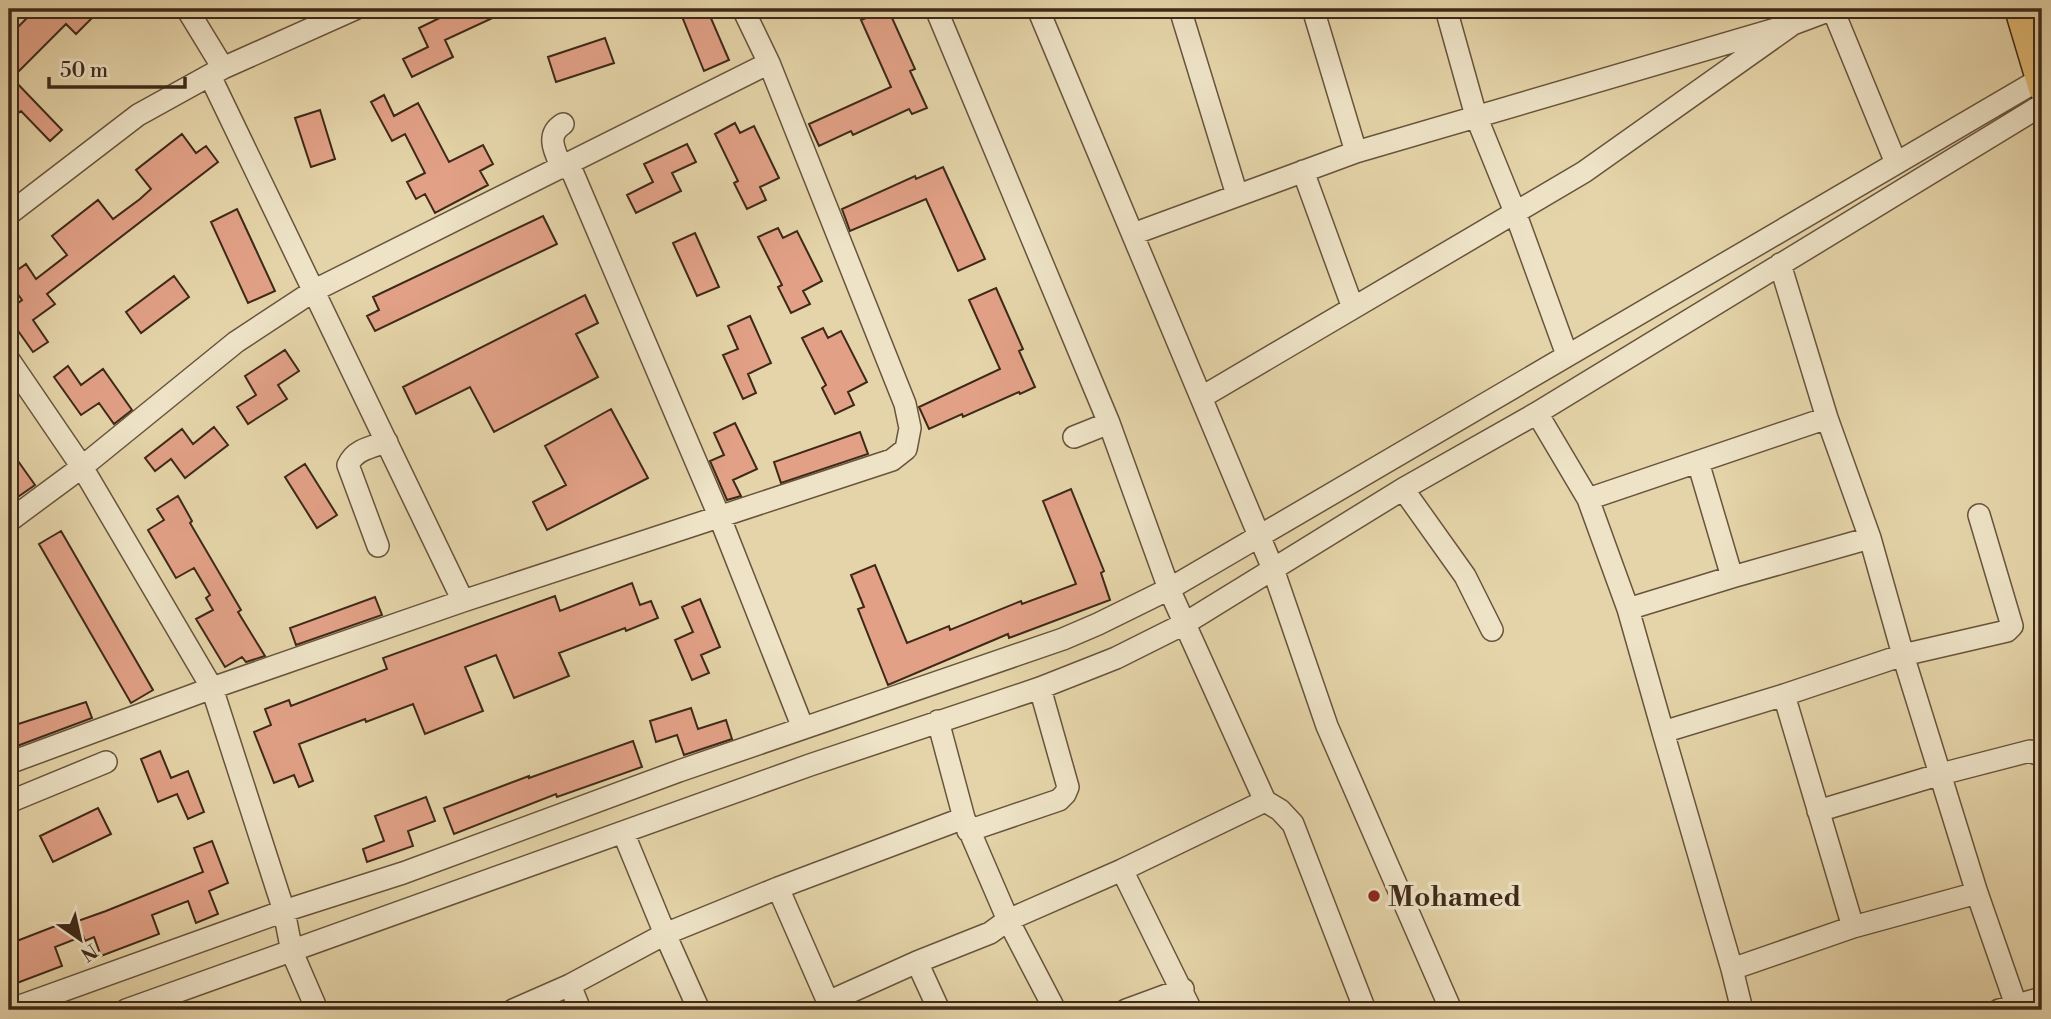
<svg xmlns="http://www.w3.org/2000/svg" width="2051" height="1019" font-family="'Libre Bodoni',serif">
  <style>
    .building { fill: #e2a187; stroke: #3e2918; stroke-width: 2 }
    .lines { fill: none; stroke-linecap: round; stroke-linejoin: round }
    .minor-casing { stroke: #68543c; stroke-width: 24 }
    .major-casing { stroke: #3e2918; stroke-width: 29 }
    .minor { stroke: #eee3c7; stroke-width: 21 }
    .major { stroke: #e2ba74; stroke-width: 26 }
    .poi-dot { fill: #8f2418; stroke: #eee3c7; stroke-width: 2.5 }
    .labels { text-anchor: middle; stroke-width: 7; stroke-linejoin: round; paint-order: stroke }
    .poi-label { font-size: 28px; font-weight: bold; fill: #3e2918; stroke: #eee3c7; text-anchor: start }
  </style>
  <rect width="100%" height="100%" fill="#e5d4a9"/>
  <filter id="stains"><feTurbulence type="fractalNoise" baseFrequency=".00286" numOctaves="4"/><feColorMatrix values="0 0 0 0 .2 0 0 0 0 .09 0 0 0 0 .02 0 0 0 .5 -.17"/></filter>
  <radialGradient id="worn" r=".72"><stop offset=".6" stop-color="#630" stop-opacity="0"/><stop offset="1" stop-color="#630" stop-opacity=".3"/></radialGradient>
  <path class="building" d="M36 9H101L76 34 66 24 12 78 62 130 50 141 21 111 9 120V36Z
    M458 9H512L445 40 453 57 412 77 403 59 428 47 419 28Z
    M679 9H707L729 60 704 71Z
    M888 9 915 69 910 71 927 108 912 114 909 109 853 135 851 131 819 146 809 124 891 87 861 20Z
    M605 38 614 63 556 82 548 57Z
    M384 95 394 116 418 103 449 162 483 145 493 164 480 171 488 185 435 213 425 194 416 199 407 182 425 173 405 134 392 141 371 102Z
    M320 110 335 159 311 167 295 118Z
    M735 123 740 133 754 126 779 178 760 187 766 200 747 209 734 183 738 181 715 134Z
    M182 134 196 153 206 146 218 162 47 294 55 304 33 320 48 342 33 352 9 318V310L22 300 9 282V276L26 264 36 279 67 255 52 236 98 200 113 219 140 199 151 189 136 170Z
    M687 144 696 162 672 173 681 191 636 213 627 195 653 182 644 164Z
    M943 167 985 259 958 271 926 199 850 231 842 209 915 176 916 179Z
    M237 209 275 291 248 303 211 222Z
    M543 216 557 244 375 331 367 316 379 310 373 297Z
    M778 228 783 238 797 231 822 281 803 291 810 304 791 313 778 287 782 285 758 237Z
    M695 233 719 287 697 296 673 243Z
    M174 276 189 297 141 333 126 312Z
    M996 288 1023 349 1019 351 1035 387 1020 394 1019 392 963 417 962 414 929 429 919 407 1000 369 969 300Z
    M585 295 598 323 576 334 598 377 494 432 470 387 416 414 403 387Z
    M750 316 771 363 748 374 756 393 743 399 723 355 738 349 728 326Z
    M823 328 828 338 841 331 867 382 848 392 854 405 835 414 822 388 826 385 802 338Z
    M285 350 299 371 278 385 287 399 248 424 237 407 256 395 245 376Z
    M68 366 81 385 103 369 132 410 114 424 99 403 81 415 54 377Z
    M611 409 648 478 547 530 533 502 566 485 545 446Z
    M735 423 757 469 733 480 741 496 727 500 710 461 724 455 714 433Z
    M214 427 228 445 185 478 171 459 155 471 145 458 182 429 193 444Z
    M860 432 868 454 781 483 774 462Z
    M18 461 35 485 9 503V468Z
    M305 464 337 515 317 528 285 477Z
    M1071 489 1104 571 1101 573 1110 600 1009 638 1008 634 888 685 858 609 864 607 851 575 875 565 907 643 949 626 950 630 1021 601 1022 604 1076 584 1043 501Z
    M178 496 192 521 190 523 241 610 238 612 265 656 246 662 242 657 225 667 196 619 213 610 206 598 210 595 194 568 176 578 148 530 164 520 157 509Z
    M61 531 153 690 131 703 39 544Z
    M632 583 640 605 651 601 658 618 626 631 625 628 559 653 569 676 514 698 496 655 465 667 483 711 425 734 413 704 366 722 365 719 299 744 313 781 299 787 294 775 274 783 254 732 271 725 265 709 289 700 291 706 387 669 383 658 555 596 560 611Z
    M375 597 382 615 296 645 290 628Z
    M700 599 720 647 701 655 709 673 692 680 675 640 693 632 682 607Z
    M86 702 92 718 9 749V727Z
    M691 708 698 729 726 720 732 739 684 755 677 735 656 742 650 721Z
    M633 741 642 767 557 797 556 794 454 834 444 808 529 776V778Z
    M160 751 171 778 188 771 204 812 188 819 177 794 158 802 141 759Z
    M426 797 435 821 408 831 413 846 367 862 363 849 384 841 375 816Z
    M98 808 111 834 53 862 40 836Z
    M212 841 228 883 209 891 218 914 196 923 188 901 152 915 159 934 101 956 94 937 85 941 83 936 55 947 62 966 9 986V944L63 923 64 926 106 911 203 872 194 848Z"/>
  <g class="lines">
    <g class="minor-casing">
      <path id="minor" d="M187 9 223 68
        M936 9 1109 423 1169 589 1265 801 1280 810 1293 824 1365 1010
        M1038 9 1273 569 1327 726 1451 1010
        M1180 9 1237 195
        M1313 9 1356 152 1793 24 1833 9
        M1446 9 1476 116 1515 212 1567 355
        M1833 10 1896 163
        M210 76 463 601
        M569 164 720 518 803 728
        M562 168C555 152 545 135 563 124
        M1303 171 1353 308
        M9 214 138 115 223 68 355 9
        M1133 234 1356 152
        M9 360 82 467 212 688 284 911 292 952 317 1010
        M1202 397 1584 172 1793 24
        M1537 413 1588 499 1628 609 1663 732
        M1074 437 1109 423
        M1403 489 1465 576 1492 630
        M1588 499 1827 418
        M1979 515 2012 626 2007 631 1903 655 1977 893 2016 1005
        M9 521 82 467 236 342 315 290 769 63
        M378 546 348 465C355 449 372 447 387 442
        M1732 577 1870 538
        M1628 609 1732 577 1698 462
        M938 721 964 818
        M9 763 212 688 463 601 892 460 906 449 910 428 905 404 769 63 743 9
        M9 802 106 762
        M1818 811 1941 774 2030 751 2042 756
        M968 831 1059 800 1065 794 1068 787 1040 688
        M623 832 665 934 778 888 964 818 1008 920 1122 870 1265 801
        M1122 870 1191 1010
        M778 888 828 1002 917 962 990 933 1008 920 1055 1010
        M1853 927 1977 893
        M917 962 939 1010
        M1732 969 1853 927 1784 695
        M570 985 580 1010
        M9 1010 284 911 403 873 679 771 1063 639 1098 624 1169 589 2042 78
        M126 1010 810 765 1040 688 1116 658 1184 624 1403 489 1537 413 2042 105
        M513 1010 570 985 665 934 699 1010
        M1126 1010 1183 989
        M1742 1010 1732 969 1663 732 1784 695 1903 655 1870 538 1827 418 1780 264
        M1999 1010 2042 998"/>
    </g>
    <g class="major-casing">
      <path id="major" d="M2018 9 2042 89"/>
    </g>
    <use href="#minor" class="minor"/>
    <use href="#major" class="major"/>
  </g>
  <circle class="poi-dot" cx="1374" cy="896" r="7"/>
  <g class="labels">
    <g class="poi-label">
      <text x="1388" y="906">Mohamed</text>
    </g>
  </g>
  <rect width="2051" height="1019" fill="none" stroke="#e5d4a9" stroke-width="35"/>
  <rect x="10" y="10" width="2030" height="998" fill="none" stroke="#3e2918" stroke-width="3.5"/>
  <rect x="18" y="18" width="2016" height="984" fill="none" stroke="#3e2918" stroke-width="2"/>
  <g transform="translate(80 939) rotate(146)" stroke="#eee3c7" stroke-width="5" paint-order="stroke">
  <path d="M0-5L12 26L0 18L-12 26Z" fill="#3e2918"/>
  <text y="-10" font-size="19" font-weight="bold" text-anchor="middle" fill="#3e2918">N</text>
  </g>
  <path d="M49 77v10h136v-10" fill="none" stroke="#3e2918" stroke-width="3.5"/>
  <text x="60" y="77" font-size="21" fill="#3e2918" stroke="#eee3c7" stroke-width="5" paint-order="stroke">50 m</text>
  <rect width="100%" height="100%" filter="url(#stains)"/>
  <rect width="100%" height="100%" fill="url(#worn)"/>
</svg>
